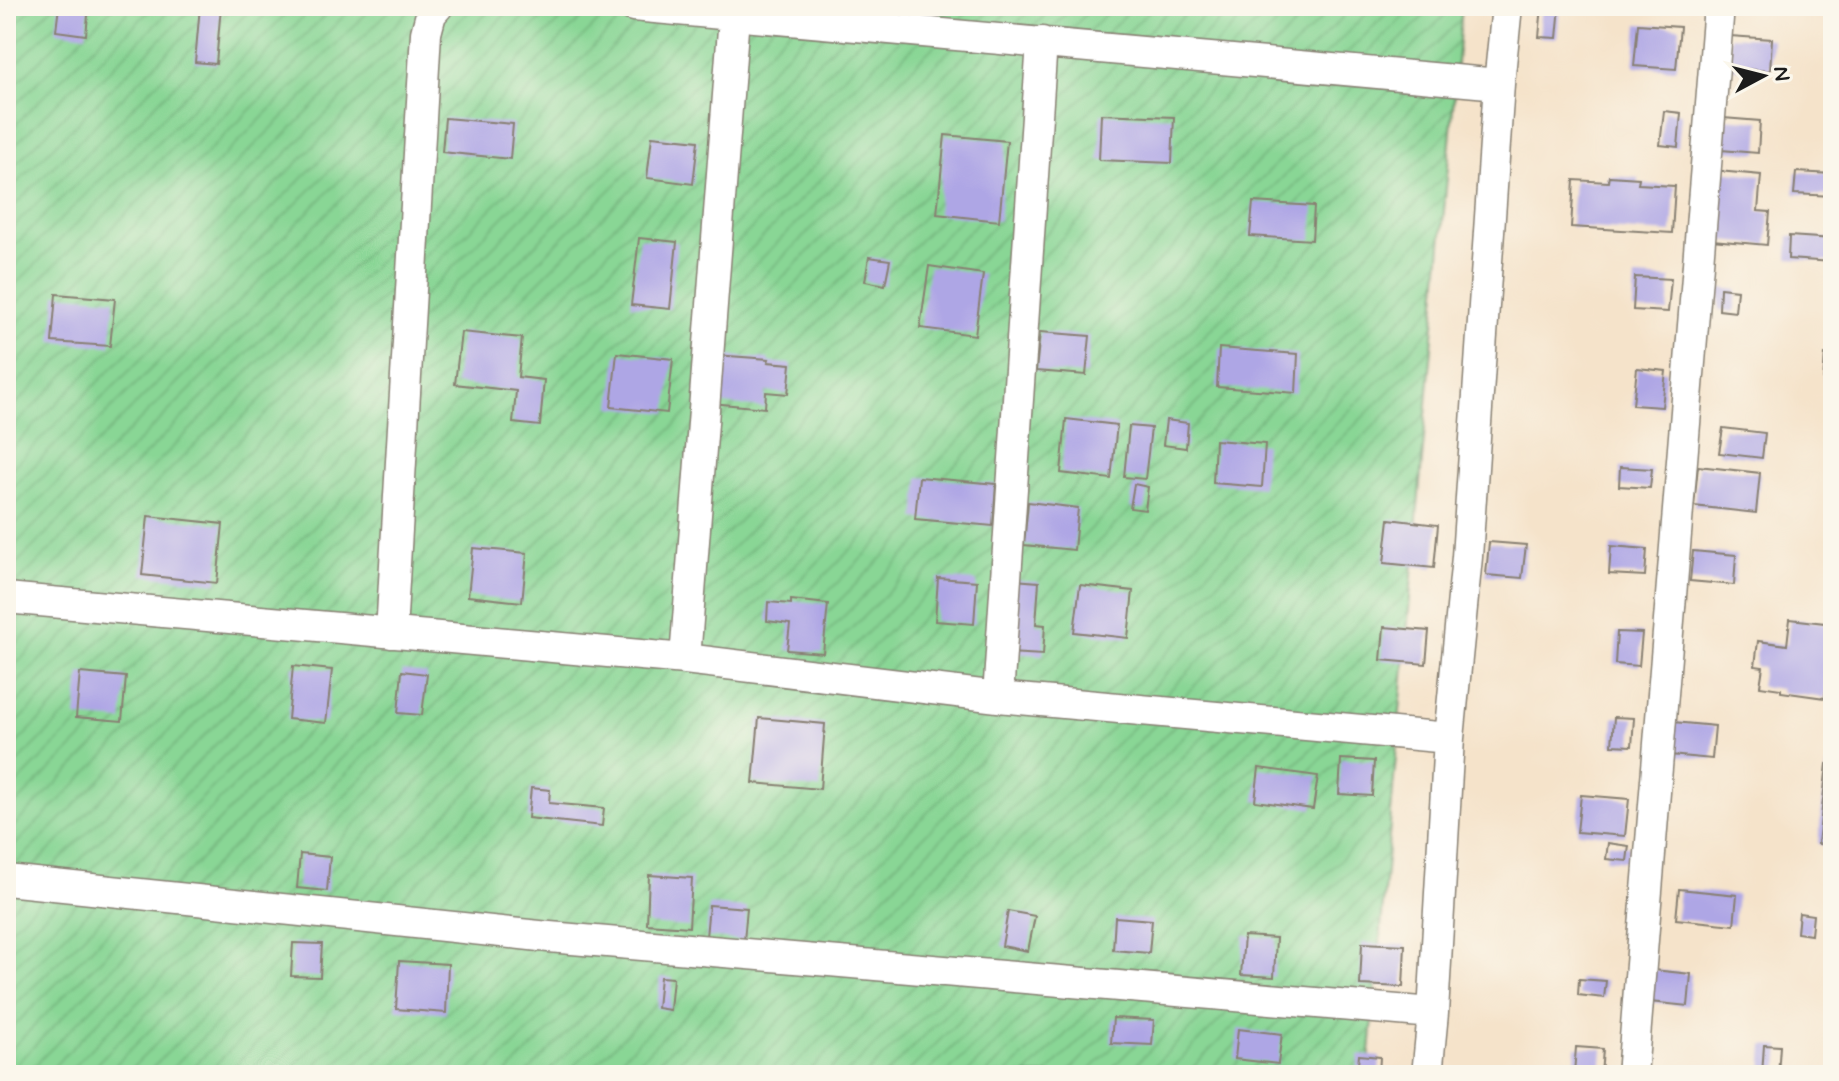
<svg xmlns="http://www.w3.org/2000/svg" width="1839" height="1081" font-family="Mynerve,sans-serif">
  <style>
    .garden { fill: url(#garden-furrows); stroke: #527958; stroke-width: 2 }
    .building { fill: #aea6e5 }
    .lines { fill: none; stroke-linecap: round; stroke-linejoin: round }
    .minor-casing { stroke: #888073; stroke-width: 33 }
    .minor { stroke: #fff; stroke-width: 30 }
  </style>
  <defs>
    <pattern id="garden-furrows" width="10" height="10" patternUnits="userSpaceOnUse" patternTransform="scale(2)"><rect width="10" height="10" fill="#89d695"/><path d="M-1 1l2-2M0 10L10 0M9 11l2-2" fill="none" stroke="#76b780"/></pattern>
  </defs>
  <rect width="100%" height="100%" fill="#fbf7ec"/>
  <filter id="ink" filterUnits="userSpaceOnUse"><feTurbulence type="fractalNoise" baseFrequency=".0125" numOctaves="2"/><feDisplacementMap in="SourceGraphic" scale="16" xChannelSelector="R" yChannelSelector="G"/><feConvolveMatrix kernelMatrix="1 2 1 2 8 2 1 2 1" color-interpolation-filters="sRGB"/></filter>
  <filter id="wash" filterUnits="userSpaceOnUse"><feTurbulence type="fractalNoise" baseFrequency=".006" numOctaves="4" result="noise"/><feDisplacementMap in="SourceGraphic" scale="32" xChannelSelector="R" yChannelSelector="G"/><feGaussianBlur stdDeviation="1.8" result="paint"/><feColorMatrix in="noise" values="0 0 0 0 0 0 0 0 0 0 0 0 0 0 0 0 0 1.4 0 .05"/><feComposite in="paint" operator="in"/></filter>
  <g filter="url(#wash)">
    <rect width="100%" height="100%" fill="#f5e3ca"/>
    <path class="garden" d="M6 6H1462L1368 1075H6Z"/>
    <g id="blocks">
      <path class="building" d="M59 6H89L86 35 56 31Z
        M200 6H221L216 64 195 62Z
        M1542 6H1560L1557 38 1539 37Z
        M1638 24 1680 27 1676 69 1634 66Z
        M1730 36 1772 39 1770 71 1728 68Z
        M1664 111 1681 113 1678 147 1660 145Z
        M1101 114 1174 117 1172 163 1099 160Z
        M445 118 513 124 510 159 442 152Z
        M1723 118 1760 121 1758 153 1721 150Z
        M945 135 1007 141 999 221 937 214Z
        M652 136 698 141 693 184 647 178Z
        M1718 171 1761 175 1758 211 1770 212 1767 245 1712 240Z
        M1796 172 1833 174V196L1794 194Z
        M1609 176 1639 178 1638 184 1675 186 1672 233 1571 227 1574 180 1608 182Z
        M1253 202 1314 206 1312 240 1250 236Z
        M1789 236 1833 239V262L1788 259Z
        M639 238 677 242 670 309 631 305Z
        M869 257 890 260 885 285 865 281Z
        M929 266 983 274 975 335 920 328Z
        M1635 277 1671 279 1668 312 1633 310Z
        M1720 288 1737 290 1735 312 1719 310Z
        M56 294 115 299 110 346 52 342Z
        M461 332 522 338 518 377 544 380 540 426 513 423 516 391 455 384Z
        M1040 332 1090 336 1086 375 1036 371Z
        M1219 348 1298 354 1296 393 1217 387Z
        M617 353 673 359 667 413 611 407Z
        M1825 354 1833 355V384L1823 383Z
        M715 355 769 359 768 362 791 364 788 394 766 392 765 408 711 403Z
        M1637 368 1666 371 1662 407 1633 405Z
        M1066 419 1117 425 1111 479 1061 473Z
        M1166 420 1188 423 1186 448 1163 445Z
        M1129 426 1151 428 1145 479 1124 477Z
        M1723 428 1765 433 1762 458 1719 453Z
        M1215 440 1265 444 1262 487 1213 483Z
        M1698 466 1760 473 1756 513 1694 506Z
        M1620 467 1652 469 1650 488 1619 486Z
        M919 477 996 484 993 526 915 519Z
        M1134 484 1148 487 1145 510 1130 508Z
        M1028 502 1078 508 1074 550 1024 545Z
        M148 516 223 524 217 583 142 575Z
        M1389 519 1438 525 1434 568 1384 563Z
        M1489 542 1526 545 1522 578 1486 575Z
        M1611 546 1647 549 1645 576 1609 574Z
        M473 548 527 553 522 602 468 596Z
        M1693 551 1736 555 1734 585 1690 581Z
        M938 578 977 581 974 624 935 621Z
        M1014 580 1039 582 1036 624 1045 625 1043 655 1009 653Z
        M1080 585 1133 591 1128 638 1074 632Z
        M791 600 828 604 823 653 787 650 790 624 767 621 768 602 791 604Z
        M1790 619 1833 624 1825 698 1781 692V689L1760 686 1763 667 1755 666 1758 641 1787 645Z
        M1384 627 1429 631 1426 664 1381 660Z
        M1617 632 1642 633 1639 666 1615 664Z
        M293 666 332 670 326 723 288 719Z
        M402 671 427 674 422 715 398 713Z
        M80 673 126 677 122 721 76 717Z
        M1614 717 1634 718 1632 746 1612 745Z
        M759 718 825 724 820 789 753 783Z
        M1673 722 1715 726 1712 759 1670 755Z
        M1341 759 1374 761 1372 796 1339 794Z
        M1827 764 1833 765V846L1818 844Z
        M1259 768 1318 776 1313 809 1255 801Z
        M531 788 550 790 549 803 604 808 602 826 528 818Z
        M1581 795 1629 799 1625 836 1577 832Z
        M1608 843 1629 846 1627 861 1606 859Z
        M300 854 330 857 327 891 297 888Z
        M649 875 692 878 689 927 647 924Z
        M1679 889 1737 895 1734 925 1676 919Z
        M709 905 747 908 744 941 706 937Z
        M1008 911 1035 916 1028 951 1002 946Z
        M1799 913 1813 915 1811 935 1797 933Z
        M1115 917 1152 920 1149 953 1113 950Z
        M1244 936 1276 938 1274 977 1241 975Z
        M293 943 322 944 320 977 291 976Z
        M1362 943 1405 945 1403 987 1360 985Z
        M399 961 448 964 446 1013 396 1009Z
        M1653 970 1691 974 1688 1006 1650 1002Z
        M660 977 673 978 670 1010 657 1008Z
        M1579 979 1606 981 1604 998 1578 995Z
        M1113 1018 1154 1020 1152 1045 1111 1043Z
        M1238 1029 1282 1034 1278 1064 1235 1059Z
        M1764 1045 1780 1046 1778 1075H1762Z
        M1576 1047 1603 1049 1601 1075 1574 1074Z
        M1359 1055 1380 1057 1379 1075 1357 1074Z"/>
    </g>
  </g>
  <g filter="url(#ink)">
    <use href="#blocks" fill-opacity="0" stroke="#888073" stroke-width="2"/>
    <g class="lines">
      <g class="minor-casing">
        <path id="minor" d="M633 6 1499 84
          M6 598 685 659 998 697 1449 738
          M391 633 426 33 431 14 438 6
          M685 659 734 16
          M998 697 1042 42
          M6 880 549 937 1433 1013
          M1427 1075 1433 1013 1449 738 1467 557 1499 84 1507 6
          M1632 1075 1719 6"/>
      </g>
      <use href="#minor" class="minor"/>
    </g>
  </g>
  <rect width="1839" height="1081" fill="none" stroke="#fbf7ec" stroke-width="32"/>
  <g transform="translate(1763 76) rotate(83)" stroke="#fbf7ec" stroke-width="6" paint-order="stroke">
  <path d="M0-6L14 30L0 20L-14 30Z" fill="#1c1c1c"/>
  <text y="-12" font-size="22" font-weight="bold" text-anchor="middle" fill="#1c1c1c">N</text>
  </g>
</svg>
